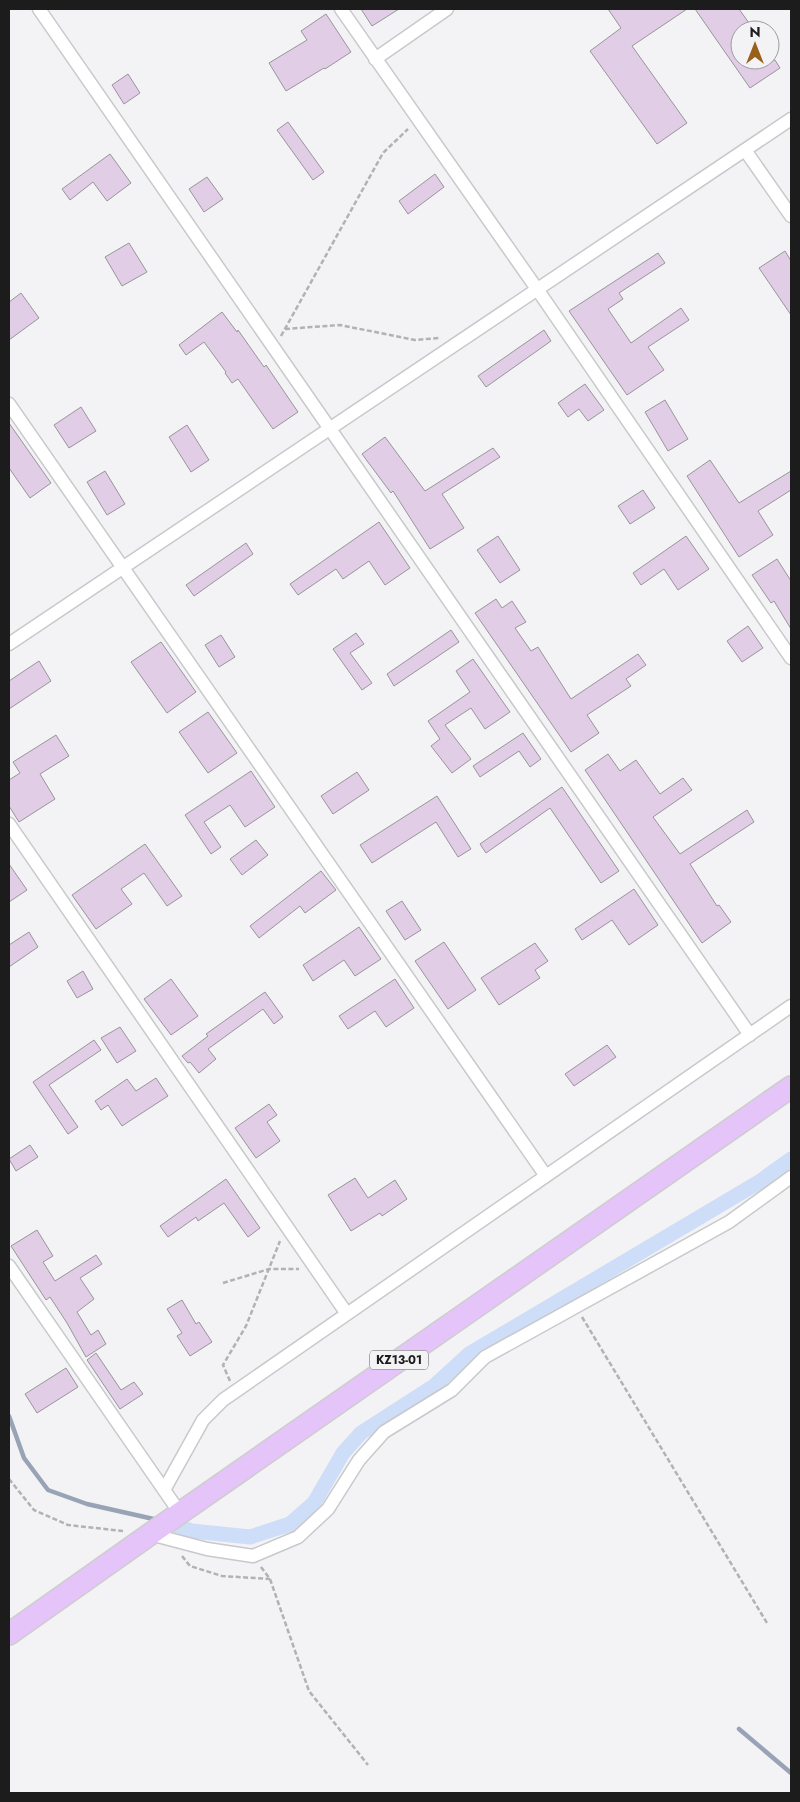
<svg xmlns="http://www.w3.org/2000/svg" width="800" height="1802" font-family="Jost,sans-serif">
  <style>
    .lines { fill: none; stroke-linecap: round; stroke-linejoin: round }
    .stream { stroke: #99a3b6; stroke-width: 4.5 }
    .canal { stroke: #ceddf8; stroke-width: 15 }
    .building { fill: #e1cde6; stroke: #979698 }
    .street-casing { stroke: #c8c9cb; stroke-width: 15 }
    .highway-casing { stroke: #cdcdcd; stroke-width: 24 }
    .path { stroke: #b2b2b4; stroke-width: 2.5; stroke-dasharray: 5 2.5; stroke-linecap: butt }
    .street { stroke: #fff; stroke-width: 12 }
    .highway { stroke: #e5c4fa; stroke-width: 21 }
    .labels { text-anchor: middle; stroke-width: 4; stroke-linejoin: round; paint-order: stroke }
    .shield { fill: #f3f3f6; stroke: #5c5c5e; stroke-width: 1 }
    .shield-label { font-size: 12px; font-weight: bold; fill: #1c1c1d }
  </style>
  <rect width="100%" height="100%" fill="#f3f3f6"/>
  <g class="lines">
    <path class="stream" d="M9 1416 24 1458 48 1490 87 1504 158 1520
      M739 1729 791 1773"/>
    <path class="canal" d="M169 1523 192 1531 250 1537 290 1524 314 1503 343 1453 361 1433 434 1386 469 1354 759 1182 791 1159"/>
  </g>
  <path class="building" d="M361 9H399L372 26Z
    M608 9H687L632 46 687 123 657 144 590 51 621 28Z
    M695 9H739L754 30H740V60H775L780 68 750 88Z
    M326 14 351 52 325 69 324 68 286 91 269 63 307 40 301 31Z
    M128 74 140 93 124 104 112 85Z
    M288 122 324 172 313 180 277 130Z
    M110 154 131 183 107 201 93 182 70 200 62 189Z
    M435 174 444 187 408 214 399 201Z
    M207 177 223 199 204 212 189 189Z
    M129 243 147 272 122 286 105 257Z
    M785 251 791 261V315L759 268Z
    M658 253 665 263 619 293 623 299 608 309 631 343 681 308 689 320 648 347 664 370 627 395 569 311Z
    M21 293 39 318 9 340V302Z
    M222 312 237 332 238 330 264 367 266 365 298 412 273 429 238 379 232 383 225 373 226 372 204 342 186 355 179 345Z
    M544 330 551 341 486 387 478 376Z
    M585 384 604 410 588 421 579 409 568 417 558 403Z
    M665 400 688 439 668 451 645 412Z
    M81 407 96 431 69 448 54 425Z
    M9 423 51 483 30 498 9 468Z
    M187 425 209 460 191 472 169 437Z
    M385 437 425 491 493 448 500 457 442 494 464 528 430 549 393 491 391 493 362 454Z
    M710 460 739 503 791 471V490L758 511 773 535 739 557 687 476Z
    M105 471 125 504 107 515 87 482Z
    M643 490 655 508 630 524 618 506Z
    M379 522 410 568 385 585 369 561 343 579 336 569 298 595 290 584Z
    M498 536 520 570 500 583 477 550Z
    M686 536 709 569 678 590 664 569 641 585 633 573Z
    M246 543 253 554 194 596 186 585Z
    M777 559 791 581V629L774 601 771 603 752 575Z
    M496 599 502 608 512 601 526 622 515 628 531 651 538 647 571 699 638 654 646 665 626 679 631 686 587 715 599 733 571 752 475 613Z
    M748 626 763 648 742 662 727 641Z
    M451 630 459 642 394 686 387 674Z
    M356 633 364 644 350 653 372 683 362 690 333 649Z
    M221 635 235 657 219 667 205 645Z
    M161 642 196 692 167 713 131 662Z
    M473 659 510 712 485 729 471 708 445 725 471 759 452 773 431 746 440 739 428 721 470 692 456 671Z
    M39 661 51 681 9 709V681Z
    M208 712 237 753 208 773 179 732Z
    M523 733 541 759 530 767 519 751 480 777 473 766Z
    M56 735 69 756 40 774 55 799 19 822 9 806V780L20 773 13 762Z
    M608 754 620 771 636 760 660 794 683 778 692 790 653 817 680 854 747 810 754 822 690 864 717 906 719 905 731 922 702 943 585 770Z
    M251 771 275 807 245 827 230 805 204 822 221 847 211 854 185 815Z
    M357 772 369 790 333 814 321 796Z
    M562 787 619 871 601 883 550 808 486 853 480 844Z
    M437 796 471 849 458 857 436 822 372 863 360 845Z
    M256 840 268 855 242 875 230 859Z
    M145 844 182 896 167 906 144 873 121 889 132 904 96 929 72 895Z
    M9 864 27 890 9 902Z
    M321 871 336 890 305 913 300 906 259 938 250 926Z
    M634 889 658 925 629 945 612 920 582 940 575 929Z
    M402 901 421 930 405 940 386 911Z
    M359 927 381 959 355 976 344 960 313 981 303 965Z
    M29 932 38 947 9 967V945Z
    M444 942 476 990 448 1009 415 961Z
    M535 943 548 961 535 970 540 978 499 1005 481 978Z
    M83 971 93 989 77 998 67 981Z
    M171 979 198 1016 171 1035 144 999Z
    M395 979 414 1008 386 1027 375 1011 348 1029 339 1016Z
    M265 992 283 1017 274 1024 263 1009 208 1049 216 1059 199 1073 190 1062 188 1063 182 1056 208 1036 206 1034Z
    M120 1027 136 1051 117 1063 101 1038Z
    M94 1040 101 1050 49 1085 78 1127 68 1134 33 1082Z
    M607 1045 616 1057 574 1086 565 1074Z
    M156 1078 168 1096 122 1126 108 1105 101 1110 95 1101 127 1079 136 1091Z
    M269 1104 277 1115 267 1122 280 1141 256 1158 235 1128Z
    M30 1145 38 1157 16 1171 9 1159Z
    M355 1178 368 1198 395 1180 407 1199 382 1216 380 1213 351 1231 328 1195Z
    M226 1179 260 1228 248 1237 224 1203 198 1221 196 1217 168 1237 160 1226Z
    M37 1230 53 1256 43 1262 55 1281 96 1255 102 1264 80 1278 94 1299 77 1312 91 1335 98 1330 106 1344 86 1357 67 1323 50 1297 46 1300 11 1246Z
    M182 1300 196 1324 199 1322 212 1342 190 1356 177 1336 182 1333 167 1309Z
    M96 1353 121 1390 134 1382 143 1394 120 1409 87 1360Z
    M66 1368 78 1387 37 1413 25 1394Z"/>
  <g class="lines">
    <g class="street-casing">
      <path id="street" d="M39 9 750 1035
        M341 9 537 289 791 658
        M375 59 447 9
        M745 150 791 216
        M9 404 546 1176
        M9 644 791 119
        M9 824 347 1314
        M9 1266 180 1513
        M164 1490 203 1420 223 1400 791 1006
        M150 1534 207 1549 253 1556 298 1537 328 1509 359 1460 384 1432 452 1390 485 1357 729 1222 791 1177"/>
    </g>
    <g class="highway-casing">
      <path id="highway" d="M9 1634 180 1513 791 1087"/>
    </g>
    <path class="path" d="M285 329 340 325 415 340 439 338
      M281 336 383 153 408 129
      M223 1283 269 1269H299
      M582 1317 767 1623
      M230 1381 223 1365 246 1326 280 1241
      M9 1479 34 1510 68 1525 123 1531
      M182 1556 190 1566 222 1576 270 1579
      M261 1567 270 1579 309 1691 368 1765"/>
    <use href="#street" class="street"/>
    <use href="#highway" class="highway"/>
  </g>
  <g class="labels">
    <rect class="shield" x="370" y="1350.5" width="58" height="19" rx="4"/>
    <g class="shield-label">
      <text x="399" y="1364">KZ13-01</text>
    </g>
  </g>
  <rect width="800" height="1802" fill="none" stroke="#1c1c1d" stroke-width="20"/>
  <g transform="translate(755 45)"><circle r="24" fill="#f3f3f6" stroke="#9d9d9f"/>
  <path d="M0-4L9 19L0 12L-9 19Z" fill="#98601a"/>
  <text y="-8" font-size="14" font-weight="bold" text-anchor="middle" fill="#1c1c1d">N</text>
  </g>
</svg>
